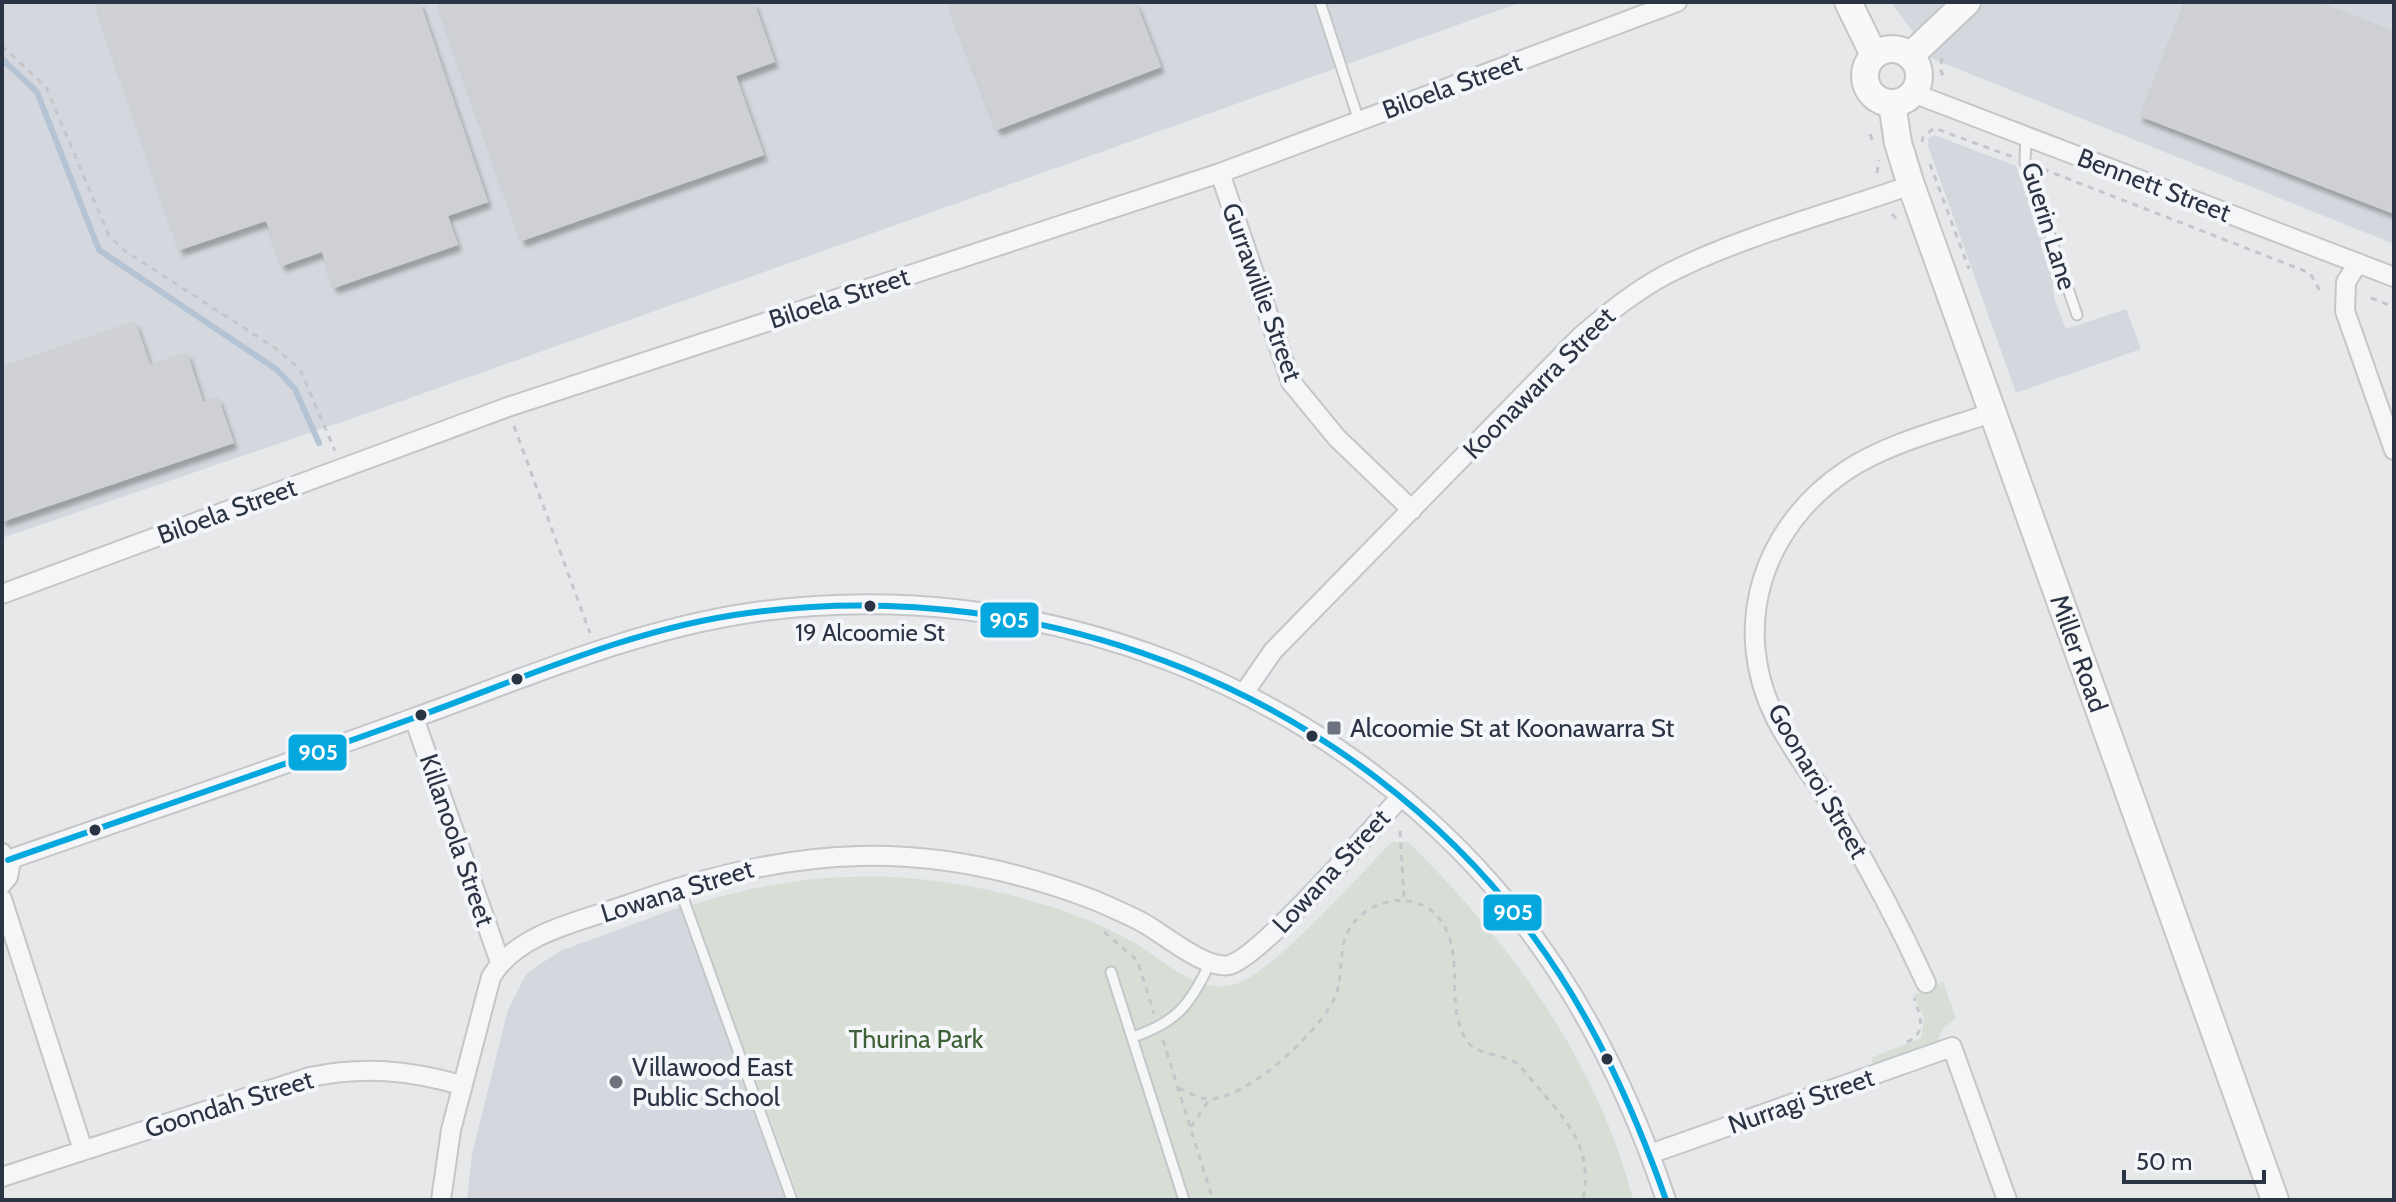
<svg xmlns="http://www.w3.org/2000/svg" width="2396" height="1202" font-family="Cabin,sans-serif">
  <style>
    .built { fill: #d4d7dd }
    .green { fill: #d6ded6 }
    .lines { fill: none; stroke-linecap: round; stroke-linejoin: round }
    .stream { stroke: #b4c4d5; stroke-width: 6 }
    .building { fill: #ced0d3; filter: url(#shadow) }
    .lane-casing { stroke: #c4c6c8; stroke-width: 13 }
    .street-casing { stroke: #c4c6c8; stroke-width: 22 }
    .secondary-casing { stroke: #c4c6c8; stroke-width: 30 }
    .path { stroke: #c5c6ca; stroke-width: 3; stroke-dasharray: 6 6; stroke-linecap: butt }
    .lane { stroke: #f5f6f7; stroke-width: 9 }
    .street { stroke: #f5f6f7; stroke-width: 18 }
    .secondary { stroke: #f8f8f8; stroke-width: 26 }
    .bus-1-casing { stroke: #f4f6f9; stroke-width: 12 }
    .bus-1 { stroke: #04a8de; stroke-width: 6 }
    .bus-dot { fill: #2b3445; stroke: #f4f6f9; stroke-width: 3 }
    .poi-dot { fill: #6c737f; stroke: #f4f6f9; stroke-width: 3 }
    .labels { text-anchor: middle; stroke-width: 8; stroke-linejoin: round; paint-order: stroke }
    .bus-label { font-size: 24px; fill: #2b3445; stroke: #f4f6f9 }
    .street-label { font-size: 26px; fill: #2b3445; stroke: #f4f6f9 }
    .poi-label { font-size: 26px; fill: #2b3445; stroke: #f4f6f9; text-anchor: start }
    .park-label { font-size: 26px; fill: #3f6138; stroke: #f4f6f9 }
    .line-badge { stroke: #f4f6f9; stroke-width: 3 }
    .badge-label { font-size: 22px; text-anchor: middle; font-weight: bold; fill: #fff }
  </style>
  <defs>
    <filter id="shadow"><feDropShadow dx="3.5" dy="6" stdDeviation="2" flood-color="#0004"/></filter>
  </defs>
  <rect width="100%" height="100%" fill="#e6e8ea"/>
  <path class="built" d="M2 2H1522L368 413 2 538Z
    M1891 2H2394V244L1933 59Z
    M1934 135 2016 166 2052 264 2054 298 2066 329 2126 309 2141 349 2016 393 1928 146V139Z
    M680 907 785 1200H467L472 1154 508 1009 527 973 560 951Z"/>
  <path class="green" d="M1392 842H1408C1509 941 1598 1061 1633 1200H800L692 905C816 865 931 868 1055 908 1082 917 1108 928 1133 942 1164 960 1198 996 1236 984 1272 974 1361 873 1392 842Z
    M1943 982 1956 1018 1943 1029 1937 1041 1873 1064 1871 1058 1921 1038 1924 1019 1914 995Z"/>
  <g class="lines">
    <path class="stream" d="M2 59 37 92 99 250 276 369 295 389 319 443"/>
  </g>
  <path class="building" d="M95 2H420L488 202 448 216 458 245 334 288 322 252 282 266 266 221 180 250Z
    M437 2H754L775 62 736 76 764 155 522 241Z
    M948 2H1136L1161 67 997 130Z
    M2184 2H2319L2394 31V214L2139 116Z
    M135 321 150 364 187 352 203 402 218 397 234 443 2 522V366Z"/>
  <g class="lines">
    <g class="lane-casing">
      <path id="lane" d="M1320 2 1359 121
        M2026 136 2025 162 2077 315
        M679 887 792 1200
        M1111 972 1184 1200
        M1133 1037C1177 1022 1190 1005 1210 963"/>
    </g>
    <g class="street-casing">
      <path id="street" d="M1913 93 2394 277
        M1220 173 1291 382 1337 438 1412 510
        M2358 263 2346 282 2345 311 2394 450
        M2 594 508 407 1220 173 1677 2
        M1244 693 1273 651 1581 336C1608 313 1635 291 1667 274 1741 236 1832 213 1911 185
        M414 718 500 962
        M2 853 10 866 8 877 2 884
        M8 860C145 812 283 766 419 716 527 677 635 630 749 613 1031 571 1328 683 1509 905 1580 992 1630 1093 1666 1200
        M2 899 83 1150
        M1926 983C1900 926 1871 871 1838 816 1819 784 1793 753 1776 719 1729 626 1763 526 1847 470 1890 442 1946 429 1994 412
        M1650 1154 1952 1047 2007 1200
        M2 1177 310 1077C364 1066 408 1070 461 1085
        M441 1200 451 1130 491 977C517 933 581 921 627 905 794 845 926 836 1094 900 1108 906 1124 913 1138 920 1161 931 1204 970 1229 965 1260 958 1372 828 1401 797"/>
    </g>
    <g class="secondary-casing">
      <g id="secondary">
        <path d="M1848 2 1874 55"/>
        <circle cx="1892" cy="76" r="27"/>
        <path d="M1910 56 1967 2"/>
        <path id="s1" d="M1892 103 1898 143 1911 185 2275 1200"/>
      </g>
    </g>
    <path class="path" d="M2 46 46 87 109 236 125 251 275 348 300 369 335 451
      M1942 58 1940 68 1944 78
      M1870 134 1874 145
      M1922 142 1923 137 1934 128 2013 157
      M1930 164 1969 269
      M2043 169 2310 273 2320 291
      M1877 173 1879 160
      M1892 214 1900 223
      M2371 298 2394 307
      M514 426 590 633
      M1400 831 1404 898
      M1104 932 1137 960 1154 1013
      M1163 1040 1213 1200
      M1907 1042C1928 1033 1920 1015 1914 998
      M1179 1088C1188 1092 1198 1098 1207 1099 1246 1101 1322 1030 1336 995 1344 973 1337 945 1352 925 1371 899 1413 890 1437 916 1467 949 1444 1000 1465 1038 1474 1054 1493 1053 1508 1059 1518 1062 1524 1071 1531 1079 1564 1119 1594 1144 1583 1200
      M1191 1127 1209 1100"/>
    <use href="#lane" class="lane"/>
    <use href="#street" class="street"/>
    <use href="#secondary" class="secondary"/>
    <g class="bus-1-casing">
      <path id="bus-1" d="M8 860C145 812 282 766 419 716 526 677 634 628 748 613 1044 573 1354 694 1533 936 1592 1016 1633 1107 1666 1200"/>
    </g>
    <use href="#bus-1" class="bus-1"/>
  </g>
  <g class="bus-dot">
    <circle cx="870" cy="606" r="7"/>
    <circle cx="517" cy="679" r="7"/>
    <circle cx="421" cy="715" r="7"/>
    <circle cx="1312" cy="736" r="7"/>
    <circle cx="95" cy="830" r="7"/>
    <circle cx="1607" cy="1059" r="7"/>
  </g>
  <g class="poi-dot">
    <rect x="1326" y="720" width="16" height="16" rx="4"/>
    <circle cx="616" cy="1082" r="8"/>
  </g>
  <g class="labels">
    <g class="bus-label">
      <text x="870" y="641">19 Alcoomie St</text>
    </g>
    <g class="street-label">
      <text transform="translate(1452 86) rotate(-20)" y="9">Biloela Street</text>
      <text transform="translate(2154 185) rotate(21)" y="9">Bennett Street</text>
      <text transform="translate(2049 226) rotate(73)" y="9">Guerin Lane</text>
      <text transform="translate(1262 292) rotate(70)" y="9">Gurrawillie Street</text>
      <text transform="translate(839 298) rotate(-18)" y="9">Biloela Street</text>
      <text transform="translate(1539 383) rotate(-45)" y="9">Koonawarra Street</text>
      <text transform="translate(227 511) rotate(-20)" y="9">Biloela Street</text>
      <text dy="9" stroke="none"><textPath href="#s1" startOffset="582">Miller Road</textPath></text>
      <text transform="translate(1818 781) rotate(60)" y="9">Goonaroi Street</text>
      <text transform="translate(457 840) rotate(71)" y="9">Killanoola Street</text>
      <text transform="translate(1331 871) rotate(-47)" y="9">Lowana Street</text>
      <text transform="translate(677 891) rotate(-17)" y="9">Lowana Street</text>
      <text transform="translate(1801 1101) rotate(-19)" y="9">Nurragi Street</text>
      <text transform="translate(229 1104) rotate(-17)" y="9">Goondah Street</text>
    </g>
    <g class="poi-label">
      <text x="1350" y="737">Alcoomie St at Koonawarra St</text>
      <text x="632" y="1076">Villawood East<tspan x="632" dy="30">Public School</tspan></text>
    </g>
    <g class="park-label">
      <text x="916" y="1048">Thurina Park</text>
    </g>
  </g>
  <g class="line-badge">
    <rect x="979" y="601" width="61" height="38" rx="8" fill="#04a8de"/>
    <rect x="287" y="733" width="61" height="39" rx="8" fill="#04a8de"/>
    <rect x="1482" y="893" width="61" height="39" rx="8" fill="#04a8de"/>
  </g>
  <g class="badge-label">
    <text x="1009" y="628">905</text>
    <text x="318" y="760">905</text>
    <text x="1513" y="920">905</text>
  </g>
  <rect width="2396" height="1202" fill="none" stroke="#2b3445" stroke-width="8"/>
  <path d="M2124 1170v12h140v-12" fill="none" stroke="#2b3445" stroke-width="4"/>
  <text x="2136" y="1170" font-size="24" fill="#2b3445" stroke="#f4f6f9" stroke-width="6" paint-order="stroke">50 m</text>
</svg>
